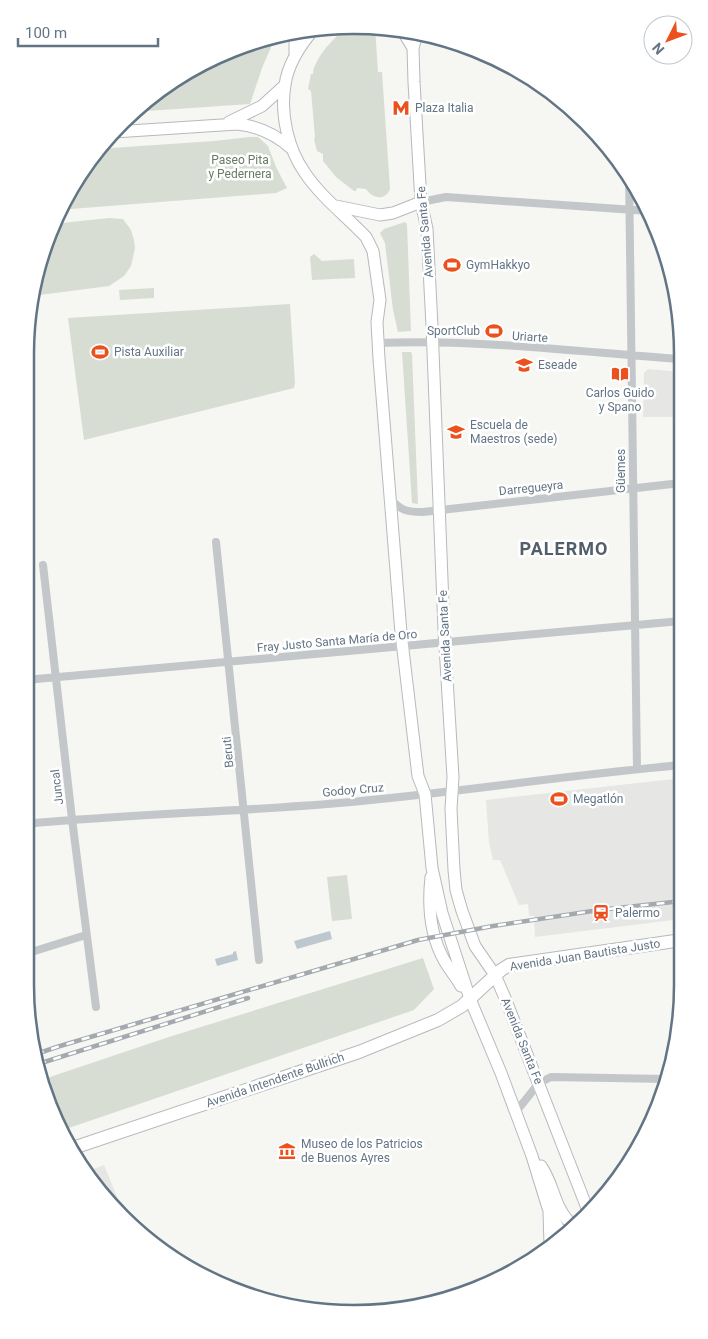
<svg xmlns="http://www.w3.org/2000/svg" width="708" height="1339" font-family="Roboto,sans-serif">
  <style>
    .built { fill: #e6e7e5 }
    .green { fill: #d7ddd3 }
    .water { fill: #bcc8cd }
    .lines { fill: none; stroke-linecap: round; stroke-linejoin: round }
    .secondary-casing { stroke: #b5babf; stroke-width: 13 }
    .primary-casing { stroke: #b6babe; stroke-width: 14 }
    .minor { stroke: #c3c7ca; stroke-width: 8 }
    .secondary { stroke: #fff; stroke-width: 11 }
    .primary { stroke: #fff; stroke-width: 12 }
    .rail-casing { stroke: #a3a9af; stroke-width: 4.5 }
    .rail { stroke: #fff; stroke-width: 2.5; stroke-dasharray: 8; stroke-linecap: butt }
    .labels { text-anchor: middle; stroke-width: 5; stroke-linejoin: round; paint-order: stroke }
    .poi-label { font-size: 12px; fill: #637585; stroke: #fff; text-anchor: start }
    .park-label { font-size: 12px; fill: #677b63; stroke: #fff }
    .street-label { font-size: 12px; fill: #637585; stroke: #fff }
    .district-label { font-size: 18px; font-weight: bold; letter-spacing: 1px; fill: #525f69; stroke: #fff }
    .rim { fill: none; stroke: #637585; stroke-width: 2.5 }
  </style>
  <rect width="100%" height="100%" fill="#f6f6f2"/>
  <path class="built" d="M648 369 680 372V417H643L644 373Z
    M682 778V919L535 937 534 916H529L528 904 519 905 500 860H493L489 843 486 800Z
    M104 1165 124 1214 93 1186 86 1172Z"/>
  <path class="green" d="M356 26 375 27 378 72H382L390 189C385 201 373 199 366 189L357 188 356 191H354L336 177 323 161V154L317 151 314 139 315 137 311 91 308 89 311 74H313C313 61 332 39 343 31V33H353L354 28Z
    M276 36 262 68 250 104 132 112 137 106 190 69 249 42Z
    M250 137H258L268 146 276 167 287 188 276 193 58 210 97 149 214 141Z
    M109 218 123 219 131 230 134 240 135 248 131 266 124 276 109 286 32 296 36 269 53 224Z
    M405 222 407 224 411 331 398 332 393 310 385 243 380 233 384 229Z
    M314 254 322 261 354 259 355 278 312 280 310 257Z
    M154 288V298L120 300 119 290Z
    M290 304 295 383 294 388 84 440 68 318Z
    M402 352H411L412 354 418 504 412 503Z
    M347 875 352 919 332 921 327 877Z
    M423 958 434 989 414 1010 63 1130 43 1091 41 1080 169 1037Z"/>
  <path class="water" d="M330 931 332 939 297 949 294 941Z
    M236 951 238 960 217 966 215 959 233 954V952Z"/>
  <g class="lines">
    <g class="secondary-casing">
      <path id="secondary" d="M315 28C301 44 288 63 285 85 280 114 288 149 305 173 321 197 346 216 366 237L373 251 380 300 377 322 379 359 401 633 418 776 425 794 432 868 442 913 470 999 501 1073 532 1156 548 1208 563 1237
        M402 30 413 48
        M295 32V54
        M417 33 413 48 414 82 421 202 427 229 432 326 444 630 453 777 451 809 454 870 456 890 462 911 475 946 495 975 505 998 589 1213
        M229 122 262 106 285 85
        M114 132 237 124C258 126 275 134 291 148
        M336 206 380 215 393 213 421 202
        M431 877C428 904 430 935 444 960 449 969 456 977 461 986
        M541 1166C556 1188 552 1207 575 1228
        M549 1212 550 1245"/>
    </g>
    <g class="primary-casing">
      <path id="primary" d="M73 1148 359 1052 438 1020 462 1006 501 970 509 965 682 940"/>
    </g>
    <path class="minor" d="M417 34H428
      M629 173 637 769
      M421 202 446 197 649 211
      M378 343C479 339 580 352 680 359
      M389 498C402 511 406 512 423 512L681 483
      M216 542 259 960
      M43 565 72 819 96 1007
      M25 680 681 621
      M25 824C130 814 234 812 339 803 453 793 567 775 682 765
      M25 954 86 935
      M515 1113 539 1083 551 1077 668 1079"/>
    <use href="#secondary" class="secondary"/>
    <use href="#primary" class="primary"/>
    <g class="rail-casing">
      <path id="rail" d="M36 1054 60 1046 418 940 493 926 599 910 682 901
        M38 1064 248 998"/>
    </g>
    <use href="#rail" class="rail"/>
  </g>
  <defs>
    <g id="metro-bare" transform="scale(1.35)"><path d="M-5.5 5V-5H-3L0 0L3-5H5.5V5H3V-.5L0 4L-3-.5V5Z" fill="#eb501d" stroke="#fff" stroke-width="2.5" paint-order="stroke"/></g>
    <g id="stadium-bare" transform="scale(1.35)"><path d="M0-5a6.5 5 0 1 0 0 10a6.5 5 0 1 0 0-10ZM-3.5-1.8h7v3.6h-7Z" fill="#eb501d" stroke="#fff" stroke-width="2.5" paint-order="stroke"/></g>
    <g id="university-bare" transform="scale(1.35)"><path d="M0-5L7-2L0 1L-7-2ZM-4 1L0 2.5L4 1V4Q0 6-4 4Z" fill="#eb501d" stroke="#fff" stroke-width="2.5" paint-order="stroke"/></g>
    <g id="library-bare" transform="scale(1.35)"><path d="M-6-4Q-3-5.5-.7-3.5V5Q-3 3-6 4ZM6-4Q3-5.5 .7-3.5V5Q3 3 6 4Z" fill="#eb501d" stroke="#fff" stroke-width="2.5" paint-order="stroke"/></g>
    <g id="station-bare" transform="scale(1.35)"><path d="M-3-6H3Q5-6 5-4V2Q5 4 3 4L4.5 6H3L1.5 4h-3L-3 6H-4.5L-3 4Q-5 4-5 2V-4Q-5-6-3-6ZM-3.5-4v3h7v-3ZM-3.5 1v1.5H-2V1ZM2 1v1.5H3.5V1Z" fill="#eb501d" stroke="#fff" stroke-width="2.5" paint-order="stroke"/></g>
    <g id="museum-bare" transform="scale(1.35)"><path d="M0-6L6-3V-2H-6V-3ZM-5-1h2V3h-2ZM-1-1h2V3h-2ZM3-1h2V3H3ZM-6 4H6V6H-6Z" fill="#eb501d" stroke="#fff" stroke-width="2.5" paint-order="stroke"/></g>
  </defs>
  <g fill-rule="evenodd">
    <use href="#metro-bare" x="401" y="108"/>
    <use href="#stadium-bare" x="452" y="265"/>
    <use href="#stadium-bare" x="494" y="331"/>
    <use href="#stadium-bare" x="100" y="352"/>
    <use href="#university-bare" x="524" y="365"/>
    <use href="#library-bare" x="620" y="374"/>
    <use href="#university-bare" x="456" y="432"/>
    <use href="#stadium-bare" x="559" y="799"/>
    <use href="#station-bare" x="601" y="913"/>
    <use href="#museum-bare" x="287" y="1151"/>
  </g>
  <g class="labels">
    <g class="poi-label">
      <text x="415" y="112">Plaza Italia</text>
      <text x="466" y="269">GymHakkyo</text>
      <text x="480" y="335" text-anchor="end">SportClub</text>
      <text x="114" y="356">Pista Auxiliar</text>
      <text x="538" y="369">Eseade</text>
      <text x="620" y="397" text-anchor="middle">Carlos Guido<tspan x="620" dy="14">y Spano</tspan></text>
      <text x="470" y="429">Escuela de<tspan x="470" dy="14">Maestros (sede)</tspan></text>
      <text x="573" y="803">Megatlón</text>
      <text x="615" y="917">Palermo</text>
      <text x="301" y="1148">Museo de los Patricios<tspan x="301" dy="14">de Buenos Ayres</tspan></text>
    </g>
    <g class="park-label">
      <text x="240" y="164">Paseo Pita<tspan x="240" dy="14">y Pedernera</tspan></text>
    </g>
    <g class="street-label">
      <text transform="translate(425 232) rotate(-95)" y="4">Avenida Santa Fe</text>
      <text transform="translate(530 337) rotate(4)" y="4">Uriarte</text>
      <text transform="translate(621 471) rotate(-90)" y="4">Güemes</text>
      <text transform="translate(531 488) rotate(-6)" y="4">Darregueyra</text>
      <text transform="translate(445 636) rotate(-93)" y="4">Avenida Santa Fe</text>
      <text transform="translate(337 641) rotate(-5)" y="4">Fray Justo Santa María de Oro</text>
      <text transform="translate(228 752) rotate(-96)" y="4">Beruti</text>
      <text transform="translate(57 787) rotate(-97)" y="4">Juncal</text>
      <text transform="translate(353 790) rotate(-5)" y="4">Godoy Cruz</text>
      <text transform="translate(585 955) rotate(-9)" y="4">Avenida Juan Bautista Justo</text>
      <text transform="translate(522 1041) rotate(68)" y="4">Avenida Santa Fe</text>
      <text transform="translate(275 1080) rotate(-19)" y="4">Avenida Intendente Bullrich</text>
    </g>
    <g class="district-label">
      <text x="564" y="555">PALERMO</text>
    </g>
  </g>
  <path d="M0 0H708V1339H0ZM354 34H354A320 320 0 0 1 674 354V985A320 320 0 0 1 354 1305H354A320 320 0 0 1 34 985V354A320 320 0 0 1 354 34Z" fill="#fff" fill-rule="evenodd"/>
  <path class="rim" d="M354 34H354A320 320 0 0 1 674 354V985A320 320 0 0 1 354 1305H354A320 320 0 0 1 34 985V354A320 320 0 0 1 354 34Z"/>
  <g transform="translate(668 40) rotate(228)"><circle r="24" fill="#ffffff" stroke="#c1c8ce"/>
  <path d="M0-4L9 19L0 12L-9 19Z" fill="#eb501d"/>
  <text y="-8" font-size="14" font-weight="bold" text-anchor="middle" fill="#637585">N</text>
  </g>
  <path d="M18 38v8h140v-8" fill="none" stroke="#637585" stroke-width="2.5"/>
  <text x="25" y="38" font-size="15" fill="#637585" stroke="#ffffff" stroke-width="4" paint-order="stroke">100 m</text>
</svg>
